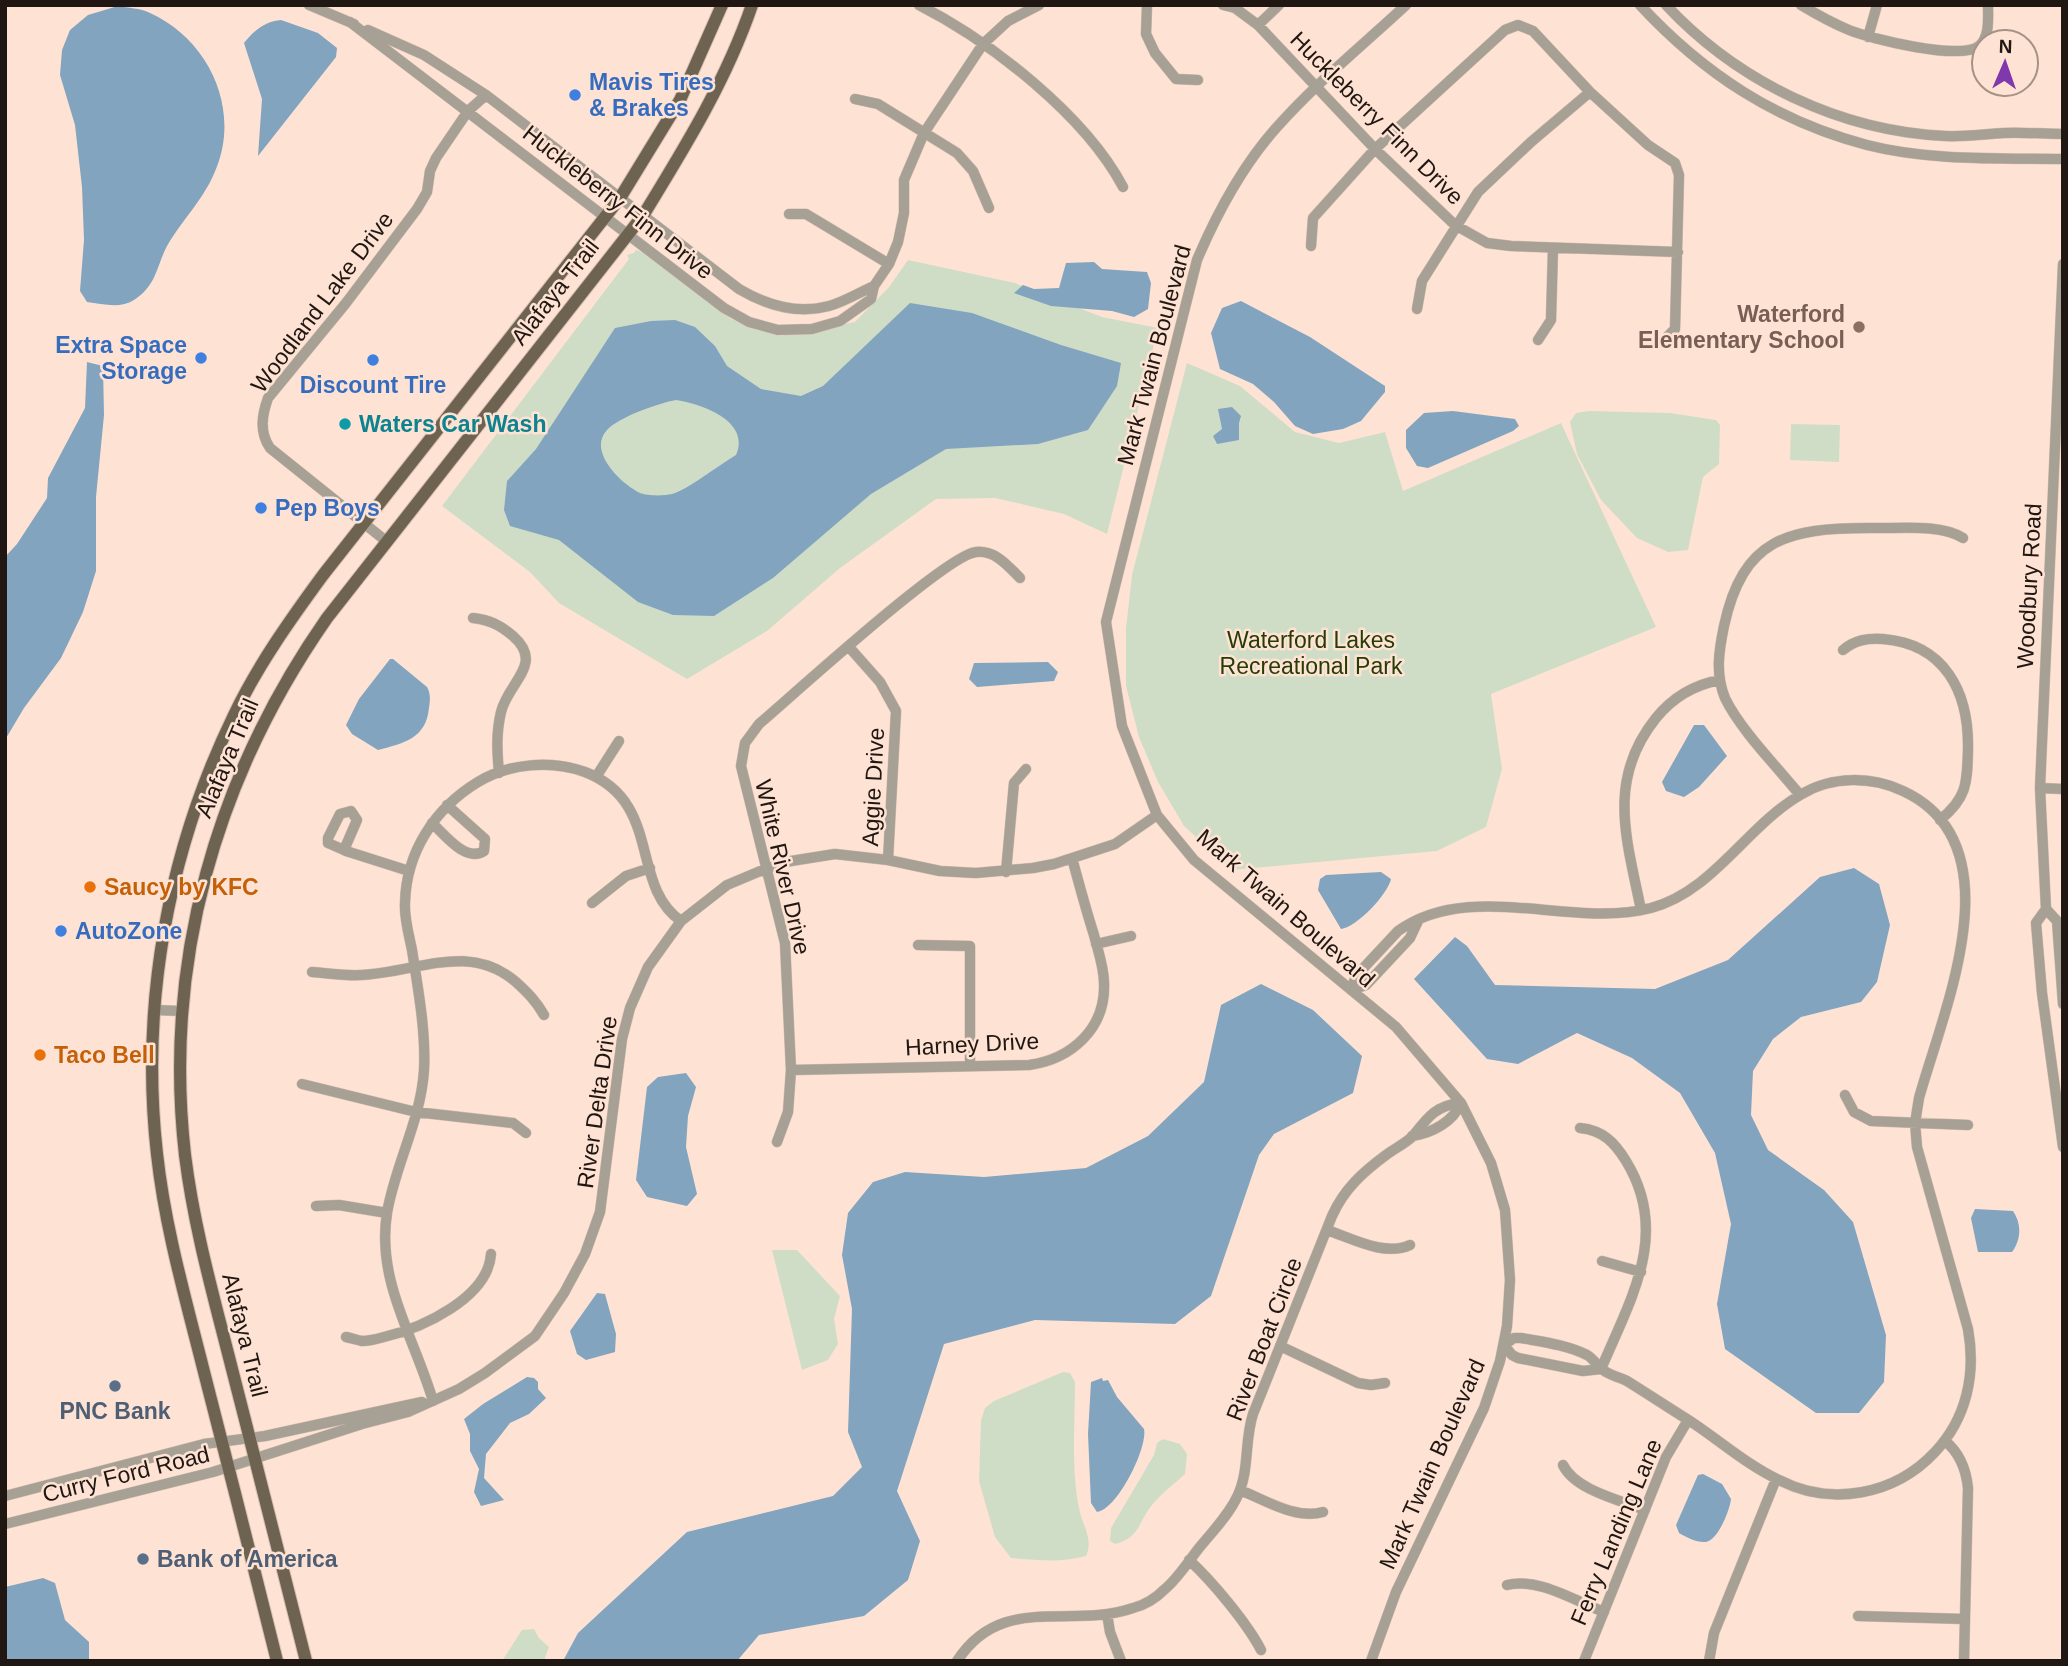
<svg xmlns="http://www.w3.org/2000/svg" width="2068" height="1666" font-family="Helvetica,sans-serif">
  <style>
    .green { fill: #d0ddc6 }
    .water { fill: #82a4bf; fill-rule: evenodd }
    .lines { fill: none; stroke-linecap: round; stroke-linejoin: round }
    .minor-casing { stroke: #d6beb1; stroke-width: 11 }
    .major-casing { stroke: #d6beb1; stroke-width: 14 }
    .minor { stroke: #a6a095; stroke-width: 10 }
    .major { stroke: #6e6351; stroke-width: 12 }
    .shop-dot { fill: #3f7fe0; stroke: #fee3d4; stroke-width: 2.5 }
    .education-dot { fill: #8d6e63; stroke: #fee3d4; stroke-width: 2.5 }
    .culture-dot { fill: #0f9aa8; stroke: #fee3d4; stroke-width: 2.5 }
    .food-dot { fill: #e8710a; stroke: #fee3d4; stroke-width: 2.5 }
    .service-dot { fill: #5c6f8a; stroke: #fee3d4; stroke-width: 2.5 }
    .labels { text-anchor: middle; stroke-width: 5; stroke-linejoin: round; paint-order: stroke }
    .shop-label { font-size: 23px; font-weight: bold; fill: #366cbe; stroke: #fee3d4; text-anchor: start }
    .street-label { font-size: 23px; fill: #211712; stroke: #fee3d4 }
    .education-label { font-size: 23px; font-weight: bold; fill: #785e54; stroke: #fee3d4; text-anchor: end }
    .culture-label { font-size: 23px; font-weight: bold; fill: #0d838f; stroke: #fee3d4; text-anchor: start }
    .park-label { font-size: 23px; fill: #253d04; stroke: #fee3d4 }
    .food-label { font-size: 23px; font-weight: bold; fill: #c56008; stroke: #fee3d4; text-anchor: start }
    .service-label { font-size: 23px; font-weight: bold; fill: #4e5e75; stroke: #fee3d4 }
  </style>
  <rect width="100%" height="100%" fill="#fee3d4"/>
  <path class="green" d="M636 250 652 256 731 319 780 336 855 322 889 287 908 260 1015 283 1102 317 1158 328 1107 534 1064 514 995 498 936 499 840 568 767 631 687 679 559 603 530 572 442 506 629 259 627 255 634 253Z
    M1187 363 1240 386 1295 432 1339 443 1385 432 1403 491 1561 423 1656 627 1491 694 1502 769 1486 827 1437 851 1232 870 1184 826 1158 782 1139 737 1126 686V628L1132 575Z
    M1589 411 1670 413 1716 420 1720 425 1719 464 1703 477 1688 550 1668 552 1637 538 1601 500 1577 454 1570 422 1576 413Z
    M1791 424 1840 425 1839 462 1790 460Z
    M772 1250H797L840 1296 834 1319 838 1344 828 1360 802 1370Z
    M1063 1372 1070 1373 1075 1382C1075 1423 1071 1468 1079 1508 1082 1524 1094 1540 1086 1556 1061 1563 1036 1560 1011 1558L995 1537 979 1481 981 1420 985 1408 994 1401Z
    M1163 1439 1180 1444 1187 1454 1185 1474C1174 1484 1162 1493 1152 1505 1138 1522 1140 1538 1115 1544L1110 1541 1111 1528 1154 1455 1157 1443Z
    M534 1629 539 1638 549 1647 544 1661H502L522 1630Z"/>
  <path class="water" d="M118 6C128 8 140 8 150 13 208 39 241 108 216 169 205 198 182 220 167 246 156 267 157 285 134 300 120 309 103 304 87 302L80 291 84 240 82 187 75 125 60 75 62 50 70 30 88 15Z
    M281 20 318 33 337 48 336 57 258 156 262 99 244 43C253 31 266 21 281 20Z
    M1094 262 1102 269 1147 272 1151 283 1148 309 1134 317 1112 311 1051 306 1014 293 1023 285 1034 289 1059 288 1066 263Z
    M1241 301 1310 337 1385 386V392L1361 421 1343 429 1313 434 1295 426 1274 402 1253 384 1220 369 1211 333 1222 308Z
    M910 303 972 313 1061 345 1121 363 1117 386 1088 430 1038 444 946 449 871 494 773 578 714 616 673 615 638 602 559 540 510 526 504 510 507 481 536 449 615 328 651 321 675 320 695 327 715 346 727 366 761 389 801 396 823 386ZM676 400C702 404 751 421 736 455 722 463 684 492 672 494 664 496 647 496 640 493 621 484 587 451 607 430 619 417 659 403 676 400Z
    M87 362 103 366 104 415 96 497V571L83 612 61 658 24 708 5 740V557L17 544 47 498 48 478 85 408Z
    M1232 407 1241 416 1239 423V440L1217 444 1213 436 1222 429 1218 409Z
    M1453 411 1515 419 1519 426 1513 431 1428 468 1417 466 1406 448V430L1424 413Z
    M390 659H393L427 687C431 694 430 700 429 708 426 738 405 743 378 750L352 734 346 725 359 699Z
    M1048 662 1058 672 1054 681 977 687 969 679 974 663Z
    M1694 725H1704L1727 756 1699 787 1684 797 1666 791 1662 782Z
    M1854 868 1879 884 1890 925 1877 982 1861 1002 1801 1017 1773 1039 1753 1071 1751 1115 1768 1150 1824 1190 1853 1222 1886 1335 1884 1382 1859 1413H1816L1725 1349 1717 1304 1731 1224 1715 1153 1680 1093 1632 1058 1577 1033 1518 1064 1487 1059 1414 979 1455 937 1467 946 1495 985 1655 989 1728 960 1820 877Z
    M1381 872 1391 879C1388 894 1357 927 1341 929L1318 890 1320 879 1326 875Z
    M1261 984 1313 1010 1362 1056 1353 1093 1274 1134 1259 1155 1211 1296 1175 1324 1035 1320 944 1344 897 1491 920 1541 908 1580 864 1616 759 1635 737 1661H563L578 1633 687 1532 833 1496 862 1467 848 1432 852 1309 842 1255 848 1213 873 1182 905 1172 984 1177 1086 1168 1148 1136 1204 1082 1221 1005Z
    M686 1073 696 1087 688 1116 686 1147 697 1194 687 1206 647 1197 636 1180 647 1087 658 1077Z
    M1975 1209 2013 1211C2022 1224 2021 1240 2012 1252H1978L1971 1218Z
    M597 1293 605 1294 616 1334 615 1352 586 1360 577 1354 570 1331Z
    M527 1377 534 1378 538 1382V1389L546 1398 529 1414 510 1423 486 1454 484 1478 504 1500 481 1506 474 1492 479 1469 470 1451V1434L464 1419 483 1404Z
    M1102 1378 1103 1381 1108 1380 1117 1397 1144 1429C1148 1448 1117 1510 1097 1512L1091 1503 1088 1434 1091 1382Z
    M1703 1474 1722 1484 1731 1499C1730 1510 1718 1540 1706 1542 1697 1543 1686 1537 1679 1533L1676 1525 1698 1475Z
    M43 1578 55 1583 65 1620 89 1642V1661H5V1587Z"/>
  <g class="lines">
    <g class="minor-casing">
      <path id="minor" d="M309 5 354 24
        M919 5C990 41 1085 115 1123 187
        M1147 5 1146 34 1155 53 1176 79 1198 80
        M1223 5 1235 8 1258 25 1375 149 1455 225 1487 243 1511 246 1678 252
        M1640 5C1704 74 1776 121 1867 145 1929 161 1999 158 2063 159
        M1666 5C1738 82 1840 131 1945 136 1965 137 1984 134 2004 133 2024 132 2043 134 2063 134
        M1801 5C1816 14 1832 23 1849 30 1871 39 1961 61 1979 46 1990 37 1988 18 1988 5
        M350 22 724 308 749 322 778 330 812 329 840 321 871 299 874 286 889 264 898 242 904 213V180L924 133 983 44 1008 21 1039 5
        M1258 25 1279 5
        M368 30 424 55 486 95 739 289C766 305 796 315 829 306 844 302 860 292 874 286
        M1868 37 1877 5
        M855 99 878 104 957 153 973 171 989 208
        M789 214H806L889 264
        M1311 246 1313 218 1375 149 1505 30 1518 25 1533 31 1590 92 1648 145 1675 163 1679 175 1675 329 1661 343
        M2063 264 2040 788 2046 909 2036 923 2042 993 2063 1147
        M1417 309 1422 281 1478 192 1531 142 1590 92
        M1538 340 1551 320 1553 248
        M386 541 270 448C259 432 262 415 268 398L346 303 417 209 427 192 430 171 436 158 468 111 486 95
        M473 618C490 620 500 625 513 636 545 664 508 682 501 712 496 733 497 752 499 773
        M849 647 880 682 896 711 888 860
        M1843 650C1855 640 1867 638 1883 639 1945 644 1969 692 1968 749 1967 782 1968 797 1940 820
        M596 777 619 741
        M2040 788 2063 789
        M1800 795C1778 768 1739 728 1725 698 1715 674 1719 650 1724 626 1743 538 1788 528 1869 528 1895 529 1940 523 1963 538
        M432 823C445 835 466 863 484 851L485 839 447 805
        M344 850 357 820 351 811 340 814 328 838V843L344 850 346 851 409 871
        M1006 872 1014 783 1026 769
        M592 903 626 876 650 868
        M2046 909 2057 921 2063 1004
        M1641 910C1627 840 1606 780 1656 718 1673 697 1693 685 1720 680
        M1418 921 1410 938 1366 985 1351 990 1356 976 1398 931C1470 879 1571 929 1651 908 1714 891 1747 825 1802 794 1832 776 1871 776 1903 791 2018 844 1943 1011 1919 1098L1915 1123 1917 1147 1968 1329C1976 1374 1967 1418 1935 1452 1895 1495 1831 1507 1779 1480 1747 1465 1719 1440 1690 1421 1669 1408 1648 1394 1627 1381 1619 1377 1609 1375 1603 1370 1597 1366 1594 1359 1587 1355 1567 1345 1543 1342 1521 1338H1514L1504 1345 1512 1355 1518 1358 1583 1371 1601 1369
        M1096 944 1131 936
        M918 945 970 946V1065
        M312 972C328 973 345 976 361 975 416 973 468 941 516 982 528 993 536 1001 544 1015
        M154 1010 182 1011
        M791 1070 1029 1065C1072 1059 1106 1028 1104 983 1104 967 1098 951 1094 935 1086 910 1079 884 1072 858
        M302 1084 416 1112 513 1123 526 1133
        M1845 1095 1854 1112 1871 1121 1968 1125
        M1580 1128C1603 1130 1615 1143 1626 1161 1671 1234 1630 1300 1601 1369
        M1412 1136C1432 1133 1453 1122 1461 1103
        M777 1142 788 1112 791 1070 785 943 741 766 745 743 759 724C792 696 946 555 976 552 995 550 1007 565 1020 578
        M316 1206 339 1205 387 1213
        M1327 1230C1351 1238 1385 1257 1410 1245
        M1602 1261 1641 1272
        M346 1337C351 1338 357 1340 362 1341 369 1341 377 1339 384 1337 422 1328 488 1298 491 1254
        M1280 1346 1358 1383 1371 1385 1385 1383
        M433 1401C415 1339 376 1281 387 1213 395 1165 421 1120 424 1070 426 1031 418 989 412 950 409 935 404 918 405 903 406 852 435 808 478 782 509 763 551 760 585 772 663 802 629 885 681 921
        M1945 1441C1960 1453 1966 1469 1968 1488L1964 1661
        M1563 1465C1575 1490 1620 1500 1645 1510
        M1240 1490C1265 1500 1296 1520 1323 1512
        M5 1496 204 1444 265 1436 422 1402
        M5 1524 213 1472 362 1424 408 1412 459 1389 485 1373 535 1336 564 1293 585 1254 600 1212 622 1039 630 1008 648 967 681 921 727 885 765 869 791 861 835 854 888 860 940 871 976 873 1033 868 1054 864 1115 844 1157 815
        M1189 1560C1212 1581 1247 1623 1261 1650
        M1507 1585C1538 1577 1575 1601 1604 1612
        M1107 1614 1110 1632 1121 1661
        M1858 1616 1965 1619
        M957 1661C1002 1592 1069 1630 1133 1608 1145 1605 1156 1598 1165 1589 1178 1578 1188 1562 1199 1548 1212 1532 1228 1516 1237 1497 1250 1471 1244 1441 1253 1414L1332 1216C1344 1189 1363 1172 1386 1155 1394 1149 1406 1143 1413 1136 1427 1118 1436 1105 1461 1103
        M1371 1661 1396 1592 1484 1408 1500 1361 1507 1326 1510 1280 1505 1210 1491 1163 1461 1103 1396 1027 1194 860 1157 815 1122 726 1106 622 1197 260C1217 213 1242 166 1277 127 1316 83 1363 45 1406 5
        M1584 1661 1666 1457 1688 1420
        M1709 1661 1714 1633 1776 1479"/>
    </g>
    <g class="major-casing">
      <path id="major" d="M277 1661C253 1565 229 1468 204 1372 186 1300 165 1228 157 1154 140 1004 168 851 234 715 258 665 290 620 323 575L620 198 680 100 722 5
        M306 1661C281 1563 257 1466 232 1369 214 1298 194 1228 185 1155 163 962 216 777 327 618L644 214C685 147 726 81 752 5"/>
    </g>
    <use href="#minor" class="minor"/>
    <use href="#major" class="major"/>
  </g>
  <g class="shop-dot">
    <circle cx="575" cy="95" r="7"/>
    <circle cx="201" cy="358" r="7"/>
    <circle cx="373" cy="360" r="7"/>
    <circle cx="261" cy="508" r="7"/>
    <circle cx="61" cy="931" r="7"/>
  </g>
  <circle class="education-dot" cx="1859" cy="327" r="7"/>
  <circle class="culture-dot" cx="345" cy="424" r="7"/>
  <g class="food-dot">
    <circle cx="90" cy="887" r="7"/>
    <circle cx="40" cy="1055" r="7"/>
  </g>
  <g class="service-dot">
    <circle cx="115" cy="1386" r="7"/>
    <circle cx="143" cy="1559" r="7"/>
  </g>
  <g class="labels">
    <g class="shop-label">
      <text x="589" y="90">Mavis Tires<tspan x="589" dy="26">&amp; Brakes</tspan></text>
      <text x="187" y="353" text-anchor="end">Extra Space<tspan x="187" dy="26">Storage</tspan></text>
      <text x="373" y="393" text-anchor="middle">Discount Tire</text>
      <text x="275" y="516">Pep Boys</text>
      <text x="75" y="939">AutoZone</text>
    </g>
    <g class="street-label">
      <text transform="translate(1377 118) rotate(45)" y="8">Huckleberry Finn Drive</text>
      <text transform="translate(618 202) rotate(38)" y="8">Huckleberry Finn Drive</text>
      <text transform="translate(555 292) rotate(-52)" y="8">Alafaya Trail</text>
      <text transform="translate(322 302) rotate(-53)" y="8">Woodland Lake Drive</text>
      <text transform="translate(1154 355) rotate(-75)" y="8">Mark Twain Boulevard</text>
      <text transform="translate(2029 586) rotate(-87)" y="8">Woodbury Road</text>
      <text transform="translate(227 758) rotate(-67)" y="8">Alafaya Trail</text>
      <text transform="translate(873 787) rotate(-87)" y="8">Aggie Drive</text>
      <text transform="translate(783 867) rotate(77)" y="8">White River Drive</text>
      <text transform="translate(1286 908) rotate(41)" y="8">Mark Twain Boulevard</text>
      <text transform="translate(972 1044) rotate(-3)" y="8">Harney Drive</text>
      <text transform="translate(597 1102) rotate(-82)" y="8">River Delta Drive</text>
      <text transform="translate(245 1335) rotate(76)" y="8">Alafaya Trail</text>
      <text transform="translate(1264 1339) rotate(-69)" y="8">River Boat Circle</text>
      <text transform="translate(1432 1464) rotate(-66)" y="8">Mark Twain Boulevard</text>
      <text transform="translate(126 1474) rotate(-14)" y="8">Curry Ford Road</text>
      <text transform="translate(1616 1532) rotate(-67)" y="8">Ferry Landing Lane</text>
    </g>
    <g class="education-label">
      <text x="1845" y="322">Waterford<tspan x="1845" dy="26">Elementary School</tspan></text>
    </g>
    <g class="culture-label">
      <text x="359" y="432">Waters Car Wash</text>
    </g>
    <g class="park-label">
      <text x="1311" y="648">Waterford Lakes<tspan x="1311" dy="26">Recreational Park</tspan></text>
    </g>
    <g class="food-label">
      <text x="104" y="895">Saucy by KFC</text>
      <text x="54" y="1063">Taco Bell</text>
    </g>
    <g class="service-label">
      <text x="115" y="1419">PNC Bank</text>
      <text x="157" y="1567" text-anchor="start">Bank of America</text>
    </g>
  </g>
  <rect width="2068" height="1666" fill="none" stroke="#211712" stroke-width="14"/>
  <g transform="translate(2005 63) rotate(2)"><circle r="33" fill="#fee3d4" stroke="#a69186" stroke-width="2"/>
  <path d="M0-5L12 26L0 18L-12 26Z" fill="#8039ac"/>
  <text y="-10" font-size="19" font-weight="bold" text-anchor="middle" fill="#211712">N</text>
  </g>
</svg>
